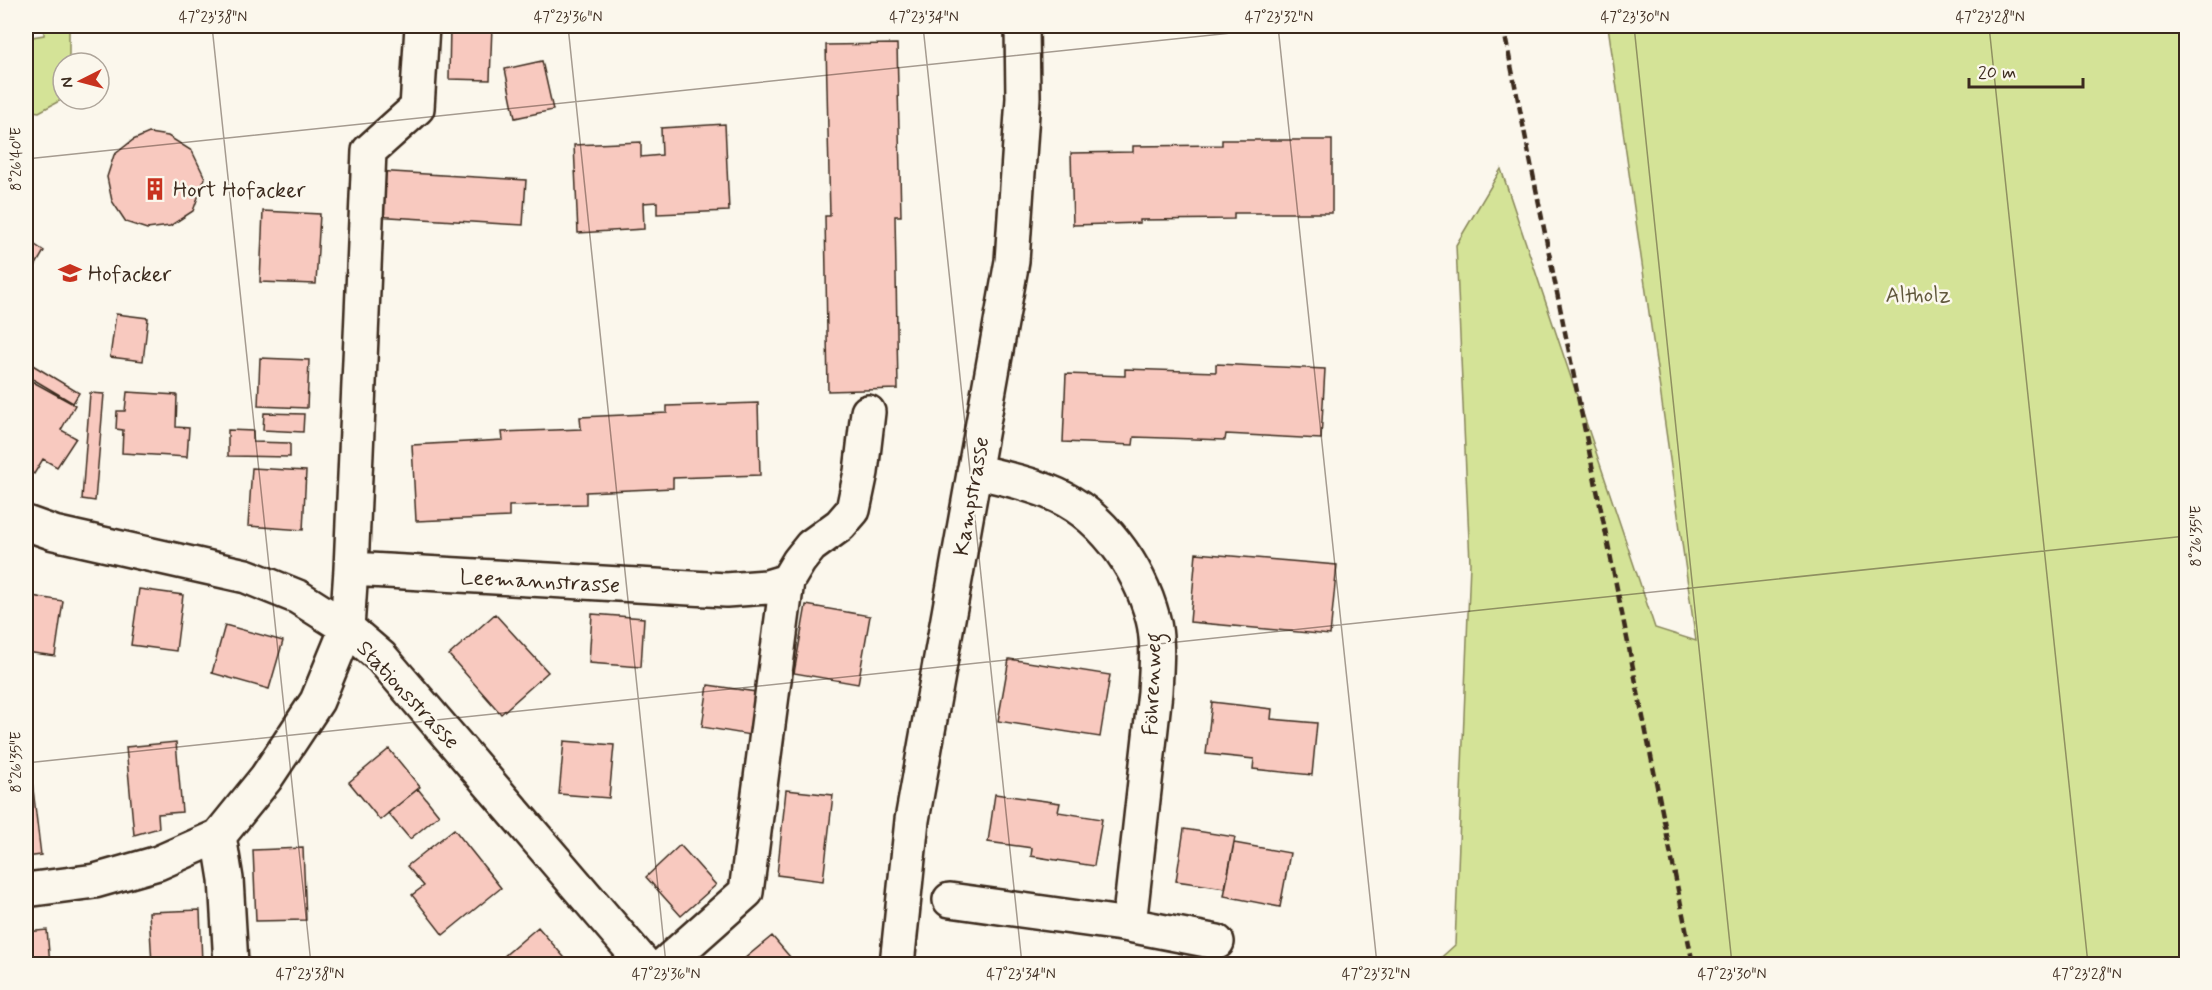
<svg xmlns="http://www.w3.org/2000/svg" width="2212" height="990" font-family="Mynerve,sans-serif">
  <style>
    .green { fill: #d4e397; stroke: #88865a; stroke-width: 1.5 }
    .building { fill: #f8c9bf; stroke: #3b2a1e; stroke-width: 1.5 }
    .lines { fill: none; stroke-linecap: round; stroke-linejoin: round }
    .minor-casing { stroke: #3b2a1e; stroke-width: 38 }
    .minor { stroke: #fbf7ec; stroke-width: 33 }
    .rail { stroke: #3b2a1e; stroke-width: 4.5; stroke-dasharray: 9 4.5; stroke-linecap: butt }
    .ticks { fill: none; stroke: #3b2a1e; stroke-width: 1.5; stroke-opacity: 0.45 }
    .labels { text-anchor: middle; stroke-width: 5; stroke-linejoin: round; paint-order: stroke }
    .poi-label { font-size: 22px; fill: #3b2a1e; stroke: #fbf7ec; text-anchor: start }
    .park-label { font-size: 22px; fill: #61583c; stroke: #fbf7ec }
    .street-label { font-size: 22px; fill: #3b2a1e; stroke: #fbf7ec }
    .neatline { fill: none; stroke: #3b2a1e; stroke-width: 2 }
    .ticks-label { font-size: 15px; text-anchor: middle; fill: #3b2a1e }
  </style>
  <rect width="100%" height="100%" fill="#fbf7ec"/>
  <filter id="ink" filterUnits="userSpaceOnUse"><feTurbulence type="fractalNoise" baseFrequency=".0167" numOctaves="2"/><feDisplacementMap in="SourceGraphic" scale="12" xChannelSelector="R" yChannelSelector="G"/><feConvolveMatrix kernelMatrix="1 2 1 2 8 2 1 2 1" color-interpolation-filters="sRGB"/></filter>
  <g filter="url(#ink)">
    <path class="green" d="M44 26H69V63H63V99L39 112 26 110V38L44 35Z
      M1608 26H2186V964H1434L1455 945 1470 563 1456 245 1501 169 1655 628 1696 641Z"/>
    <path class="building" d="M450 26H492L490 80 449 79Z
      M897 44 901 216H895L898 389 828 391 825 216H830L826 45Z
      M542 61 553 110 515 118 505 69Z
      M725 124 729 211 657 214V202L643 203 644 229 578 233 574 145 641 142V157L662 155 661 128Z
      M149 133 168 136 192 151 205 178 193 211 170 226 147 229 126 222 112 201 107 177 114 155 133 140Z
      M1222 140H1332V213H1234V219L1140 220V223L1073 225 1071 153 1133 152V146L1222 145Z
      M376 171 526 180 523 225 374 216Z
      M263 211 320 214 316 284 260 282Z
      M26 239 44 251 26 282Z
      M116 314 148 318 143 361 110 357Z
      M260 358 309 360 307 408 258 406Z
      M26 361 79 393 73 403 26 375Z
      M1216 364 1325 369 1321 439 1226 434 1225 440 1134 437 1133 445 1063 442 1066 374 1125 376V369L1216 372Z
      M26 378 75 405 61 430 76 438 57 467 43 459 34 474 26 468Z
      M127 392 177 395 176 427 189 428 187 457 122 453 123 430 116 429 117 411H125Z
      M90 393 104 394 95 501 82 499Z
      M758 403 760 475 673 478V488L586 492V504L509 506V517L416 521 412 445 503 440 502 432 581 429 580 417 667 413V406Z
      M264 413 304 414 303 432 263 430Z
      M228 430 253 431V442L290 443V457L228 456Z
      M252 468 306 471 303 530 248 526Z
      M1196 553 1337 565 1330 635 1190 622Z
      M139 589 183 595 176 651 131 645Z
      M26 595 63 601 55 656 26 652Z
      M806 605 870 616 858 684 794 673Z
      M495 614 548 672 501 714 449 655Z
      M592 614 644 618 641 667 589 663Z
      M225 625 283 641 269 689 212 673Z
      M1009 659 1110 675 1100 737 998 721Z
      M708 685 756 692 750 735 702 727Z
      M1212 702 1272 709 1271 719 1317 723 1312 775 1253 769 1254 759 1206 754Z
      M564 741 614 745 609 798 559 794Z
      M176 742 182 812 158 814 159 828 134 835 126 747Z
      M389 749 420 787 380 820 349 782Z
      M26 773H31L41 855 26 857Z
      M418 789 439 815 410 839 388 813Z
      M786 790 833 795 823 881 777 875Z
      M995 794 1060 803 1058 812 1102 819 1094 866 1031 856 1032 848 988 842Z
      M454 829 501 888 443 935 412 895 424 886 407 866Z
      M1184 829 1235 837 1225 888 1176 881Z
      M1234 843 1290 853 1280 907 1224 896Z
      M680 845 716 885 681 916 646 877Z
      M303 848 306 920 256 921 253 850Z
      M200 910 202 964H152L149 912Z
      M538 927 570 964H495Z
      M47 930 50 964H26V932Z
      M772 936 796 964H738Z"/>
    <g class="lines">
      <g class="minor-casing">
        <path id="minor" d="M974 471C999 477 1025 482 1049 492 1101 512 1139 566 1153 619 1159 642 1156 668 1155 692L1129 925 1217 942
          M26 523 54 533 246 576 298 597 347 628 381 657 644 964
          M351 569 369 151 417 108 422 26
          M219 836 226 879 231 964
          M26 890 95 881 158 863 219 836 266 778 317 701 347 628 351 569 726 590 767 587 787 581
          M950 900 1129 925
          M665 964 746 892 787 581 799 561 811 546 840 525 853 510 861 472 868 412
          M897 964 912 820 1012 261 1023 98 1022 26"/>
      </g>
      <use href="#minor" class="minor"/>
      <path class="rail" d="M1503 26 1693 964"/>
    </g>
  </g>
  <path class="ticks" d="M212 26 311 964M568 26 666 964M923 26 1022 964M1278 26 1377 964M1634 26 1732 964M1989 26 2088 964M26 159 1299 26M26 763 2186 536"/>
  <defs>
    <g id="building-bare" transform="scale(1.8)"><path d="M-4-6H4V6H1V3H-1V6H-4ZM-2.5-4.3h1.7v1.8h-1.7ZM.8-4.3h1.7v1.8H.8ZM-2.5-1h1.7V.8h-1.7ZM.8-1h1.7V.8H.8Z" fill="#c8321e" stroke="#fbf7ec" stroke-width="2.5" paint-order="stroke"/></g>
    <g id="school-bare" transform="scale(1.8)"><path d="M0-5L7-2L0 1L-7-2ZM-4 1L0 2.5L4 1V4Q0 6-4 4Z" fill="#c8321e" stroke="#fbf7ec" stroke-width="2.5" paint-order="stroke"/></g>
  </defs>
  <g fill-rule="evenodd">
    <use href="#building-bare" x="155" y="189"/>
    <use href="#school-bare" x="70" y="273"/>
  </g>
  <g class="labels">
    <g class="poi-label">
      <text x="173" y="197">Hort Hofacker</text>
      <text x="88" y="281">Hofacker</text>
    </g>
    <g class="park-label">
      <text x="1918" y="302">Altholz</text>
    </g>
    <g class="street-label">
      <text transform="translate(970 496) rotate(-80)" y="8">Kampstrasse</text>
      <text transform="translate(540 580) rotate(3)" y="8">Leemannstrasse</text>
      <text transform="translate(1151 684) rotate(-88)" y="8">Föhrenweg</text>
      <text transform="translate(409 694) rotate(47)" y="8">Stationsstrasse</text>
    </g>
  </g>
  <rect width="2212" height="990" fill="none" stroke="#fbf7ec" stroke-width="66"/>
  <g transform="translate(81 81) rotate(264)"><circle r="28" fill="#fbf7ec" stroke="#aea59a" stroke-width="1.5"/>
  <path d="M0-4.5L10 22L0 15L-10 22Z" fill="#c8321e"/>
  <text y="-9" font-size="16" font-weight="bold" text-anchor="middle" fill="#3b2a1e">N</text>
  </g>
  <path d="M1969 78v9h114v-9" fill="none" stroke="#3b2a1e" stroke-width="3"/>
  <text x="1978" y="78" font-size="18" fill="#3b2a1e" stroke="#fbf7ec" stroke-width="4.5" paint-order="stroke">20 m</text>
  <rect x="33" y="33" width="2146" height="924" class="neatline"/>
  <g class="ticks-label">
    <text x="213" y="22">47°23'38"N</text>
    <text x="568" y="22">47°23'36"N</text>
    <text x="924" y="22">47°23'34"N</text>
    <text x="1279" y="22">47°23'32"N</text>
    <text x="1635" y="22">47°23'30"N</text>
    <text x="1990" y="22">47°23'28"N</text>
    <text transform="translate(16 159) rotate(-90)" y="5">8°26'40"E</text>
    <text transform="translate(2196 536) rotate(-90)" y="5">8°26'35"E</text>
    <text transform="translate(16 762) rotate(-90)" y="5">8°26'35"E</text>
    <text x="310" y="979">47°23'38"N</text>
    <text x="666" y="979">47°23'36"N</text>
    <text x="1021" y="979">47°23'34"N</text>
    <text x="1376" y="979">47°23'32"N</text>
    <text x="1732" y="979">47°23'30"N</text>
    <text x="2087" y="979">47°23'28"N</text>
  </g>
</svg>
